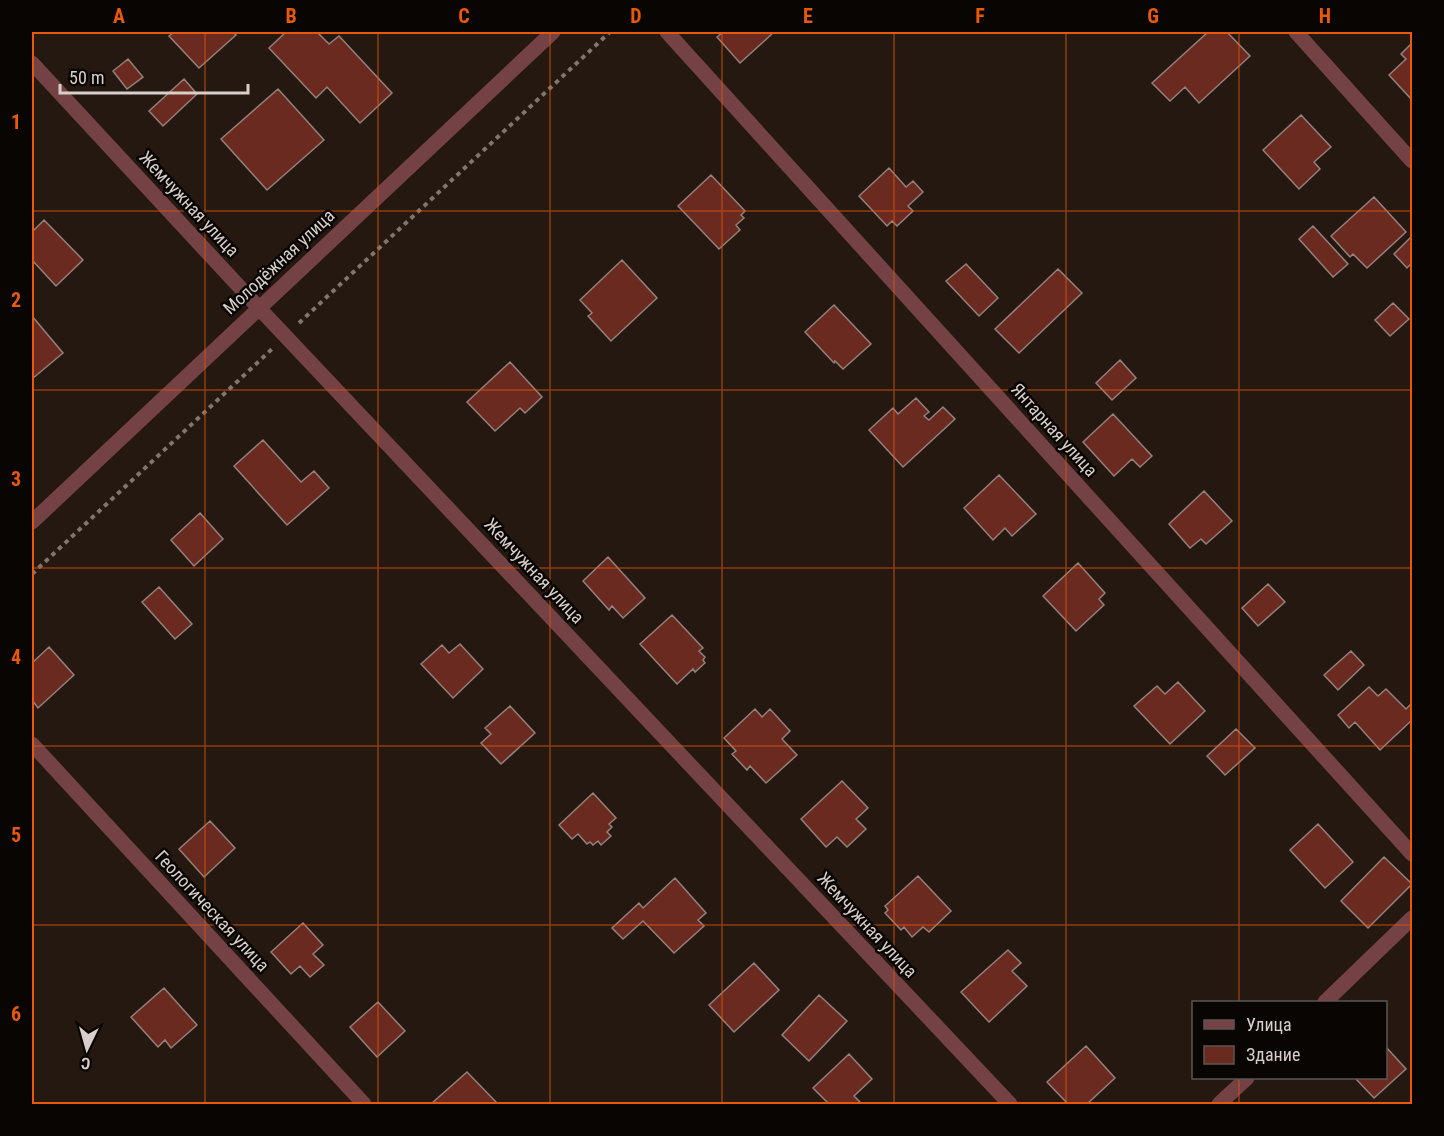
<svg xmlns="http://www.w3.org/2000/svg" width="1444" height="1136" font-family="'Roboto Condensed',sans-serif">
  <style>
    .building { fill: #6b2a1f; stroke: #94807c; stroke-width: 1.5 }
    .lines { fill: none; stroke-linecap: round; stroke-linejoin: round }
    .path { stroke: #80756f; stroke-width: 4; stroke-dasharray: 4.5 4.5; stroke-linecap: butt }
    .minor { stroke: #744145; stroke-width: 15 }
    .grid { fill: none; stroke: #e8590c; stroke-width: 1.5; stroke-opacity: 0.55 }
    .labels { text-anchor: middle; stroke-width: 5; stroke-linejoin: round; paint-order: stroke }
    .street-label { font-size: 18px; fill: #d8cfca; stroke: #090503 }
    .neatline { fill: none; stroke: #e8590c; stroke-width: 2 }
    .grid-label { font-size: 20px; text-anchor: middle; font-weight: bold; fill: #e8590c }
  </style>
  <rect width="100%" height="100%" fill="#241810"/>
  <path class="building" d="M174 32H233L236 35 199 68 169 36Z
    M286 32H317L329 44 339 36 392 93 360 123 327 87 316 98 269 48Z
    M723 32H772L773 33 740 63 717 37Z
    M1208 32H1227L1250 56 1199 103 1185 87 1170 101 1152 83Z
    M1412 43V100L1389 75 1406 59 1401 54Z
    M128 59 143 77 127 89 113 71Z
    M184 79 197 94 163 126 149 111Z
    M278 89 324 140 267 190 221 139Z
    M1301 115 1331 147 1314 162 1320 169 1299 189 1263 150Z
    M889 168 906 187 913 181 923 192 908 206 913 211 897 226 892 221 887 226 859 196Z
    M711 175 745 211 741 215 744 218 736 225 740 230 719 249 678 206Z
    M1374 197 1406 232 1367 268 1353 254 1350 257 1331 236Z
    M44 220 83 260 56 286 32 260V232Z
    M1313 226 1348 264 1333 277 1299 239Z
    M1412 236V263L1407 268 1394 254Z
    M622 260 657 298 611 341 588 316 592 313 580 300Z
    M966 264 998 298 979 316 946 281Z
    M1058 269 1082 293 1019 353 995 329Z
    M1393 303 1409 319 1390 336 1375 320Z
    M834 305 871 344 843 369 835 361 834 363 805 332Z
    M32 316 63 353 32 379Z
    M1120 360 1136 378 1112 400 1096 383Z
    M510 362 542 397 525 413 520 408 495 431 467 402Z
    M916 398 929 412 924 416 929 420 943 407 955 419 903 467 869 430 893 408 898 414Z
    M1113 414 1152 456 1140 467 1132 459 1114 476 1083 442Z
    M263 440 301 482 314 471 329 488 287 525 234 466Z
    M999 475 1036 514 1012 536 1005 528 993 540 964 508Z
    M1204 491 1232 521 1206 544 1201 539 1190 548 1169 524Z
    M200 513 223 539 194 566 171 540Z
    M608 557 645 598 623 618 612 606 609 610 583 581Z
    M1078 563 1105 593 1099 599 1104 605 1076 631 1043 596Z
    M1268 584 1285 602 1258 626 1242 608Z
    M159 587 192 624 175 639 142 602Z
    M672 615 703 648 699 651 705 657 703 660 705 663 695 672 693 669 677 684 640 644Z
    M460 644 483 669 453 698 421 664 442 645 449 653Z
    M49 647 74 675 38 708 32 700V663Z
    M1351 651 1364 665 1338 690 1324 675Z
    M1178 682 1205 711 1170 744 1134 706 1157 686 1165 694Z
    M1369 687 1378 696 1386 689 1406 709 1412 703V720L1380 750 1355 722 1349 728 1338 715Z
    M510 706 535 733 501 764 481 743 491 734 485 728Z
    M755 709 762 717 770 709 790 731 782 739 797 755 766 783 750 766 747 770 732 754 736 751 724 738Z
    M1236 729 1255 748 1225 775 1207 756Z
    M842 781 868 808 856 819 866 829 847 847 837 837 826 847 801 819Z
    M593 793 616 818 609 824 612 827 607 832 611 836 601 845 598 841 593 845 590 842 587 844 578 834 572 839 559 825Z
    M210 821 235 848 204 877 179 849Z
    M1318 824 1353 862 1325 888 1290 850Z
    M1384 857 1412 884 1368 928 1341 901Z
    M918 876 951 911 929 932 923 927 912 937 904 927 901 930 885 913 888 910 885 906Z
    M675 878 706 913 698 920 704 926 674 953 643 921 623 939 612 928 639 903 643 908Z
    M303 923 323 945 313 954 324 965 310 977 300 966 291 974 271 952Z
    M1008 950 1021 963 1012 971 1027 986 989 1022 961 992Z
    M754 963 779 990 734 1032 709 1005Z
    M164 988 197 1025 171 1048 165 1040 158 1047 131 1017Z
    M819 995 847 1021 809 1061 782 1035Z
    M378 1002 405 1031 377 1057 350 1027Z
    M1086 1046 1115 1078 1087 1104H1068L1047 1082Z
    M1386 1047 1406 1069 1374 1098 1355 1078H1386Z
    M849 1054 872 1079 854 1096 862 1104H829L813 1088Z
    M467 1072 497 1103 431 1104Z"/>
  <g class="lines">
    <path class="path" d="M299 323 610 32
      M32 574 272 349"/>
    <path class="minor" d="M667 32 1412 854
      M1296 32 1412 161
      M32 63 259 308 1010 1104
      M32 522 553 32
      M32 744 364 1104
      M1325 1002 1412 918
      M1219 1104 1247 1078"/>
  </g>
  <path class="grid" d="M205 32V1104M378 32V1104M550 32V1104M722 32V1104M894 32V1104M1066 32V1104M1239 32V1002M32 211H1412M32 390H1412M32 568H1412M32 746H1412M32 925H1412M1239 1078V1104"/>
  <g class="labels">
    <g class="street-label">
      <text transform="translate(189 204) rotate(47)" y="6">Жемчужная улица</text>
      <text transform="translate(279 262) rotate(-43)" y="6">Молодёжная улица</text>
      <text transform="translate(1054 430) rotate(48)" y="6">Янтарная улица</text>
      <text transform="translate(534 571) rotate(47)" y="6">Жемчужная улица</text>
      <text transform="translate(212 911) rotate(47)" y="6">Геологическая улица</text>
      <text transform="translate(867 925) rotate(47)" y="6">Жемчужная улица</text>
    </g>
  </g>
  <rect width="1444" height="1136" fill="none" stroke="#090503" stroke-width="66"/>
  <rect x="1192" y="1001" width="195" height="78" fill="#090503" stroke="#5c5653" stroke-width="1.5"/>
  <rect x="1204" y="1020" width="30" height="9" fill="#744145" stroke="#5c5653" stroke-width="1.5"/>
  <text x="1246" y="1031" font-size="18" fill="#d8cfca">Улица</text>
  <rect x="1204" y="1046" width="30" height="18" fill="#6b2a1f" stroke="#5c5653" stroke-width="1.5"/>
  <text x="1246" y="1061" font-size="18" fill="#d8cfca">Здание</text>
  <g transform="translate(87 1049) rotate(185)" stroke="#090503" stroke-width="4.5" paint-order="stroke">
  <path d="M0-4.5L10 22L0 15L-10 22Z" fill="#d8cfca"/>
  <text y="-9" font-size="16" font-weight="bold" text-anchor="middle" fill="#d8cfca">С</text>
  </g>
  <path d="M60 84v9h188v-9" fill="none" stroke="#d8cfca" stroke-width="3"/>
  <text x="69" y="84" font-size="18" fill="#d8cfca" stroke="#090503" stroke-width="4.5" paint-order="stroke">50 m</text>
  <rect x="33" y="33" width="1378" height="1070" class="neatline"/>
  <g class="grid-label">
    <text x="119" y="23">A</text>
    <text x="291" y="23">B</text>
    <text x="464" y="23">C</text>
    <text x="636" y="23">D</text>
    <text x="808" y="23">E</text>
    <text x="980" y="23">F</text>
    <text x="1153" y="23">G</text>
    <text x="1325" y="23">H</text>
    <text x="16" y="129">1</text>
    <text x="16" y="307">2</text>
    <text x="16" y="486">3</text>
    <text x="16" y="664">4</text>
    <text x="16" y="842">5</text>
    <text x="16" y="1021">6</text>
  </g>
</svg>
